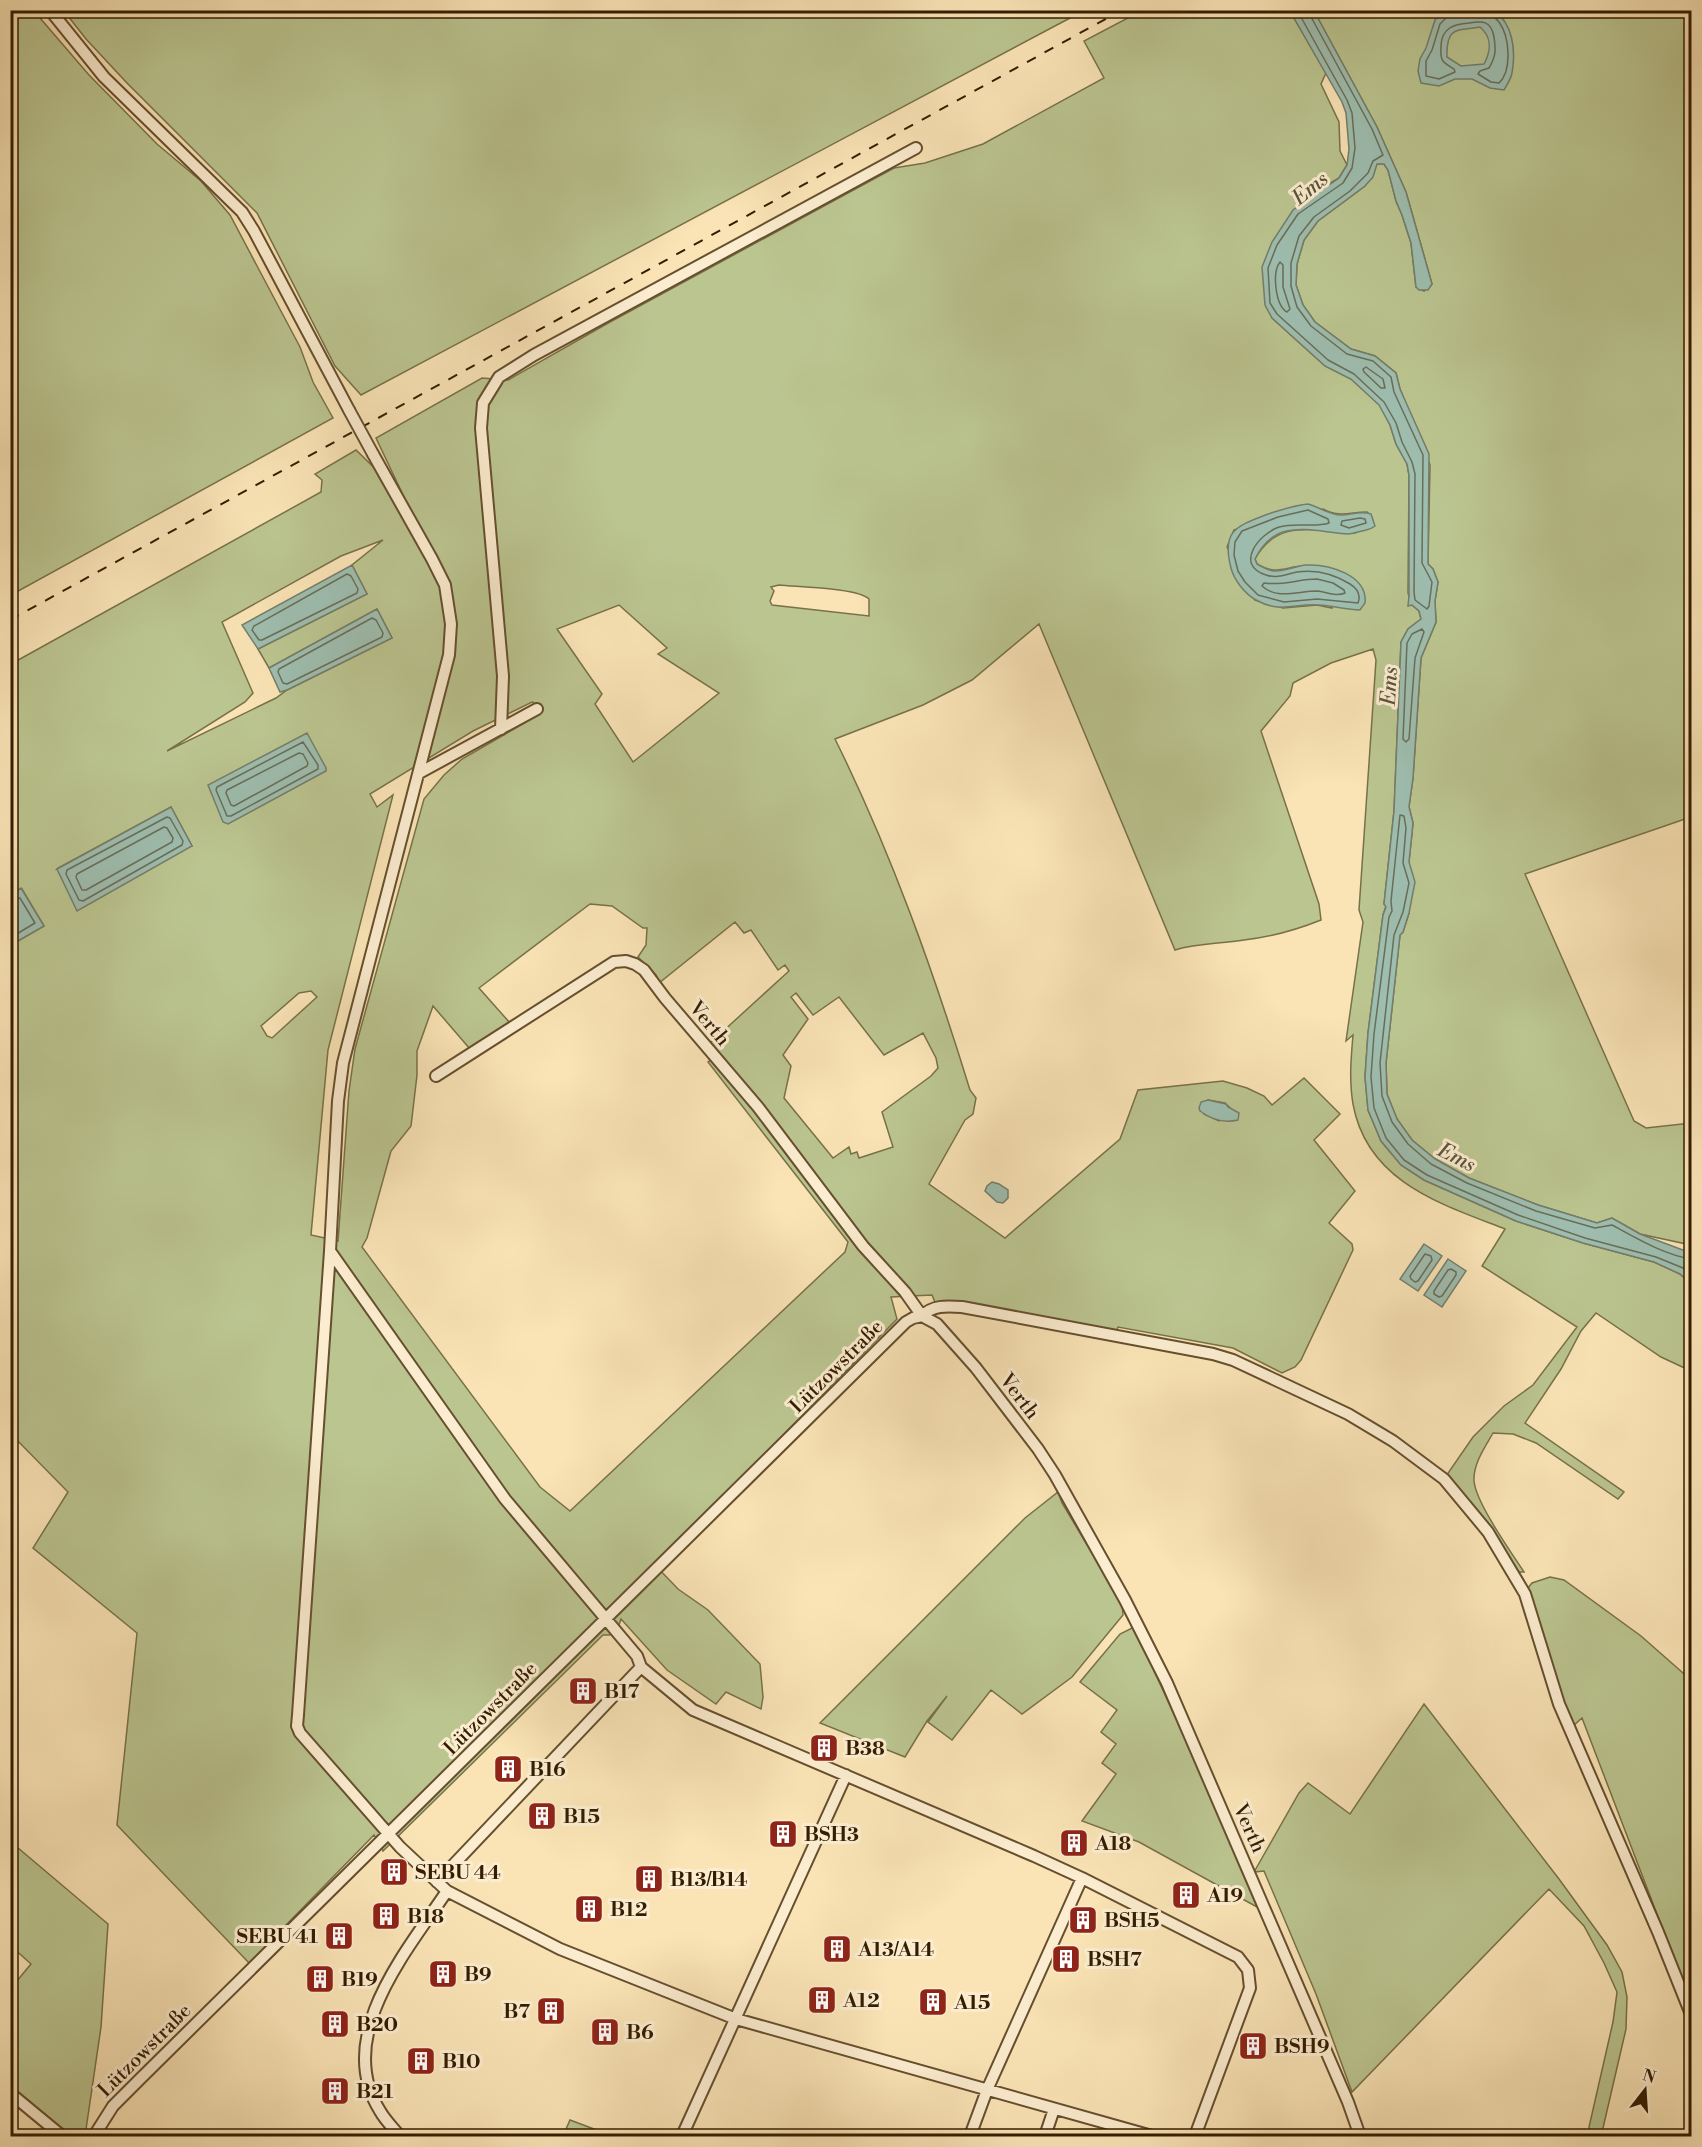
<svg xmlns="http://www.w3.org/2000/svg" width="1702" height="2147" font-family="'Libre Bodoni',serif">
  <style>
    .green { fill: #bbc590; stroke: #787148; stroke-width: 1.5; fill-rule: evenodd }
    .water { fill: #9ebeb0; stroke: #747e6a; stroke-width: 1.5; fill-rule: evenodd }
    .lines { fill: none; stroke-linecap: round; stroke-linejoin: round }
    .shore { stroke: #696e58; stroke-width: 1.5 }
    .minor-casing { stroke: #664f2e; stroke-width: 14 }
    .minor { stroke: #fcedd0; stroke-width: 10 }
    .rail { stroke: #341d00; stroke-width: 2; stroke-dasharray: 10 10; stroke-linecap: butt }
    .minor-bridge-casing { stroke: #664f2e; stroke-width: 14; stroke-linecap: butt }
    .minor-bridge { stroke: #fcedd0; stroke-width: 10 }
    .labels { text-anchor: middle; stroke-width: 6; stroke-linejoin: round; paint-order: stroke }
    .street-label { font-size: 20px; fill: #341d00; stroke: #fcedd0 }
    .poi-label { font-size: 20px; font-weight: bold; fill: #341d00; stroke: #fcedd0; text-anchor: start }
    .water-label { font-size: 21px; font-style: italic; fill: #59553e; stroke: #fcedd0 }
  </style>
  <rect width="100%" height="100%" fill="#fae4b6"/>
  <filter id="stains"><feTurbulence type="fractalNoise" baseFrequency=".00333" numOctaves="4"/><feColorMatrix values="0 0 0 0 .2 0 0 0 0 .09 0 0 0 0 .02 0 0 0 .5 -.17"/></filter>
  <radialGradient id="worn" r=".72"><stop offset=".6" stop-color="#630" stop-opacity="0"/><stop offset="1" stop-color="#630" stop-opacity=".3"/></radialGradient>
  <path class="green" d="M34 11 89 75 157 144 201 181 230 215 300 347 313 382 333 418 11 595 10 11Z
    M64 11H1079L1070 18 361 395 335 366 257 213 126 82 86 39Z
    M1141 11H1290L1326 73 1321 84 1339 122 1340 151 1347 165 1339 178 1320 189 1272 318 1325 366 1351 379 1380 405 1390 425 1396 444 1407 464 1409 475 1408 593 1412 605 1419 611 1421 619 1408 629 1401 642 1394 811 1384 904 1386 906 1383 915 1368 1033 1365 1077 1368 1110 1381 1141 1401 1165 1424 1180 1516 1221 1583 1243 1654 1262 1680 1274 1691 1284V1371L1661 1357 1596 1313 1581 1331 1561 1369 1525 1423 1624 1492 1618 1499 1536 1443 1513 1434 1493 1433C1485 1447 1473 1464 1474 1481 1476 1503 1511 1552 1524 1572H1513L1444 1479 1473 1437 1504 1406 1533 1385 1577 1327 1482 1266 1505 1229C1441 1204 1367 1182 1353 1104 1349 1081 1351 1058 1353 1035L1346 1041 1363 922 1359 910 1376 660 1373 649 1331 663 1293 683 1290 696 1261 731 1319 904 1321 920C1296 930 1271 937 1244 940 1220 944 1198 943 1175 950L1039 624 972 680 923 705 835 739C891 852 933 970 970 1090L976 1098 973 1114 965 1120 929 1184 1005 1238 1120 1139 1138 1090 1223 1081 1247 1088 1264 1096 1272 1105 1304 1078 1340 1114 1314 1140 1355 1191 1329 1223 1352 1244 1353 1250 1301 1360 1295 1367 1282 1373 1233 1348 1118 1327 1115 1335 937 1307 932 1295 891 1297 897 1319 655 1565 678 1589 708 1610 760 1664 763 1697 761 1709 726 1692 716 1704 667 1670 621 1619C619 1627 616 1630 610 1635H603L383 1851 374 1835 249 1963 117 1825 137 1633 33 1548 68 1492 11 1434V945L44 926 22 889 11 895V664L321 492 322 480 315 474 356 450 404 497 376 438 482 378 508 380 610 322 894 168 925 163 983 144 1104 78 1084 41ZM1323 509C1338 518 1351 512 1367 512L1372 517V520L1355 533C1346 534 1339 532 1331 531 1298 527 1272 528 1255 559L1257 564C1271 573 1279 570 1294 567 1310 564 1324 566 1338 571L1332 608 1317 605 1283 608 1255 600 1227 547 1234 530ZM383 540 352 565 367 594 258 649 269 668 377 609 392 638 287 690 276 698 167 751 245 702 253 693 222 622 341 556ZM779 585C797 587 858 588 869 599V616L772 605 770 601 774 591 771 587ZM619 605 667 648 658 654 719 693 633 762 595 704 602 694 557 629ZM532 702 542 707 540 714 462 759 444 775 424 799 355 1049 349 1091 338 1241 311 1235 328 1050 393 795 377 807 370 794 473 731ZM171 807 192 846 57 869 58 868ZM590 904 612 906 643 928H647L646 945 638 957 656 975 659 983 735 922 744 933 751 930 778 970 785 965 789 971 709 1044 719 1055 708 1062 848 1242 845 1252 570 1511 540 1487 362 1247 367 1238 391 1151 411 1126 417 1075V1051L433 1006 470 1049 510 1023 479 988ZM311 991 317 997 272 1038 267 1036 261 1026 299 993ZM796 993 813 1015 839 997 884 1055 923 1033 936 1058 938 1068 931 1076 882 1112 893 1147 859 1158 857 1152 851 1154 849 1147 833 1158 784 1098 791 1066 783 1055 808 1019 791 997ZM1208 1100 1225 1103 1233 1111 1219 1121 1204 1114Z
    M1314 11H1691V817L1525 874 1634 1121 1646 1128 1691 1123V1245L1640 1234 1612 1218 1597 1223 1538 1205 1469 1178 1435 1159 1412 1140 1397 1119 1387 1094 1386 1063 1400 935 1403 932 1409 913V862L1413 823 1409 807 1413 778 1421 658 1436 622 1435 601 1438 582 1433 569 1428 564 1430 465 1400 389 1396 373 1375 356 1351 349 1315 322 1303 305 1296 285 1297 264 1304 240 1318 221 1365 186 1377 164H1384L1388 170 1396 201 1402 215 1411 243 1416 287 1424 291 1432 284 1406 192 1377 127Z
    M1058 1492 1062 1503 1122 1603 1123 1615 1072 1677 1022 1714 991 1690 952 1740 928 1722 947 1696 927 1721 905 1757 820 1723 1025 1518Z
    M1550 1577 1564 1580 1641 1636 1691 1680V2003L1582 1718 1573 1726 1563 1704 1528 1588 1532 1583Z
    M1134 1627 1198 1767 1257 1907 1139 1842 1082 1821 1116 1774 1102 1763 1116 1744 1101 1732 1117 1710 1080 1682 1120 1634Z
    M1424 1704 1559 1879 1607 1945 1622 1972 1627 1997 1626 2029 1603 2128 1602 2136H1590L1589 2127 1613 2022 1617 1992 1604 1963 1584 1926 1549 1889 1352 2092 1316 1994 1264 1871 1254 1872 1299 1793 1308 1783 1350 1814Z
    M11 1842 108 1924 101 2027 85 2136H65L11 2093V1988L31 1964 11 1946Z
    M570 2120 602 2132 600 2136H563Z"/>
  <path class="water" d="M1290 11H1314L1377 127 1406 192 1432 284 1428 290H1419L1416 287 1411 243 1402 215 1396 201 1388 170 1384 164H1377L1373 177 1365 186 1318 221 1304 240 1297 264 1296 285 1303 305 1315 322 1351 349 1375 356 1396 373 1400 389 1429 454 1428 564 1433 569 1438 582 1435 601 1436 622 1421 658 1413 778 1409 807 1413 823 1409 862 1415 882 1409 913 1403 932 1400 935 1386 1063 1387 1094 1397 1119 1412 1140 1435 1159 1469 1178 1538 1205 1597 1223 1612 1218 1640 1234 1691 1253V1284L1680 1274 1654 1262 1583 1243 1516 1221 1424 1180 1401 1165 1381 1141 1368 1110 1365 1077 1368 1033 1383 915 1386 907 1384 904 1394 811 1401 642 1408 629 1421 619 1419 611 1412 605 1408 606 1409 596V475L1407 464 1396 444 1390 425 1379 405 1351 379 1325 366 1272 318 1265 305 1262 267 1272 242 1293 210 1339 178 1347 165 1349 149 1346 113 1342 102Z
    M1444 11H1494C1513 23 1516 51 1512 73 1511 79 1507 85 1504 90L1490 88 1472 79H1455L1439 86 1421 83 1418 71 1420 59 1426 48 1435 20ZM1480 27C1492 37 1491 51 1484 64L1461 66 1447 57C1446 26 1457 31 1480 27Z
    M1308 504C1319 507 1330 515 1341 515 1352 515 1360 510 1371 514L1375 526C1370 530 1368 529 1362 531 1357 532 1353 534 1348 534 1312 532 1276 516 1255 559L1257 564C1262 567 1267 570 1274 571 1284 572 1295 566 1306 565 1329 564 1368 575 1365 603L1360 610C1346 609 1332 606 1319 605 1295 603 1281 614 1256 600 1245 594 1234 580 1231 568 1221 530 1237 526 1268 514 1281 510 1295 505 1308 504Z
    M352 565 367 594 258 649 242 625Z
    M377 609 392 638 287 690 280 692 269 668Z
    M307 733 326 768V771L228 824 223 822 208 785Z
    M171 807 192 846 77 911 57 869Z
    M21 888 44 926 11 945V895Z
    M1208 1100 1226 1104 1228 1107 1239 1113 1238 1120C1225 1123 1212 1120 1200 1111L1199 1108 1201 1102Z
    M992 1182 999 1184 1008 1190V1198L1003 1203 997 1202 985 1191 987 1186Z
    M1424 1244 1442 1256 1418 1291 1400 1279Z
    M1448 1259 1466 1271 1442 1307 1424 1295Z"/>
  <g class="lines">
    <path class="shore" d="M1297 10 1347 100 1352 113 1355 148 1352 168 1343 183 1298 214 1277 245 1268 268 1270 303 1277 314 1328 360 1354 374 1384 402 1396 423 1402 442 1412 462 1415 474 1414 592 1415 600 1427 609 1429 606 1432 582 1422 563 1423 455 1394 392 1391 377 1373 361 1347 354 1311 326 1297 307 1291 286V263L1299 236 1314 217 1350 191 1368 173 1373 161 1383 155 1372 129 1310 15V10
      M1448 10V16L1440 24 1432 50 1426 61V76L1439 79 1455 72 1454 69C1451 67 1445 64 1443 61 1440 57 1441 51 1441 47 1441 28 1454 24 1469 23 1482 21 1491 20 1494 37 1496 50 1496 56 1489 68L1480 71 1478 74 1491 82 1499 83C1512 71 1510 37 1499 22 1495 17 1492 17 1491 10
      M1280 262 1283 265V287L1290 309 1287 312C1275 305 1272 272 1280 262Z
      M1366 367 1383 379 1385 388H1381L1364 372 1363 369Z
      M1308 510 1328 519 1329 523C1315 528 1296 522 1279 527 1259 534 1234 565 1266 575 1277 579 1287 574 1297 572 1317 569 1334 574 1350 584 1358 589 1361 595 1358 603L1317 599 1284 602 1258 595 1245 582 1238 571 1234 555 1235 542 1242 531 1278 517Z
      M1360 518 1365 519 1366 523 1349 528 1341 525 1342 521Z
      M347 574 351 576 358 589 357 593 262 640H259L252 630 254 626Z
      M1317 579 1333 583 1344 590 1345 593C1336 597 1327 592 1317 591 1298 591 1277 600 1262 586L1264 583C1282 586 1299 579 1317 579Z
      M372 618 376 620 383 633 382 637 287 684 283 683 278 672 279 669Z
      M1422 629 1424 632 1415 658 1409 739 1406 742 1403 739 1407 643 1412 634Z
      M303 742 318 765V769L231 816H227L216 790 217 787Z
      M299 753 303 754 308 763 307 766 234 806 231 805 226 793 227 790Z
      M167 817 170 818 183 841 182 845 83 901 79 900 66 874 67 870Z
      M164 827 167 828 173 838 172 842 86 890H82L76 877 77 874Z
      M10 899 20 898 35 923 10 938
      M1425 1254 1431 1256 1432 1260 1418 1281 1415 1282 1411 1279 1410 1276Z
      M1692 1259C1666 1256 1634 1237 1612 1225L1595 1228 1536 1211 1467 1183 1431 1164 1408 1144 1392 1122 1382 1096 1380 1063 1394 935 1403 912 1409 883 1403 863 1406 828 1404 816 1400 815 1391 901 1392 911 1389 917 1374 1034 1371 1077 1374 1108 1386 1138 1404 1160 1427 1175 1518 1215 1585 1238 1656 1257 1683 1268 1692 1276
      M1451 1269 1456 1272V1275L1442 1296 1439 1297 1434 1294V1291L1448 1270Z"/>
    <g class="minor-casing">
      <path id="minor" d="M50 10 104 77 242 212 254 231 349 410
        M373 454 432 559 445 585 451 624 449 655 343 1063 338 1101 330 1251 298 1715 297 1726 300 1733 400 1847 447 1891 560 1949 736 2019 1152 2136
        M501 729 503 676 481 428 483 403 499 377 534 355 916 148
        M419 773 537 709
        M436 1076 614 962 626 961 635 964 644 970 665 998 758 1107 863 1246 905 1292 922 1316 937 1324 976 1368 1038 1449 1055 1475 1125 1600 1167 1683 1348 2102 1360 2136
        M330 1251 505 1499 637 1656 641 1667 693 1710 1034 1856 1082 1878 1238 1957 1248 1970 1250 1988 1195 2136
        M922 1316C933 1305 946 1306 962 1307L1213 1354 1233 1360 1348 1414 1393 1441 1444 1479 1488 1532 1525 1594 1559 1704 1658 1932 1692 2017
        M437 1882 641 1667
        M10 2093 62 2136
        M94 2136 113 2106 141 2078 906 1322 913 1318 922 1316
        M400 2136C393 2128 385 2120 380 2111 333 2036 407 1951 447 1891
        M682 2136 846 1775
        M970 2136 987 2090 1082 1878
        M1045 2136 1054 2109"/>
    </g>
    <use href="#minor" class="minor"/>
    <path class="rail" d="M10 620 1122 10"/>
    <g class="minor-bridge-casing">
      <path id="minor-bridge" d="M349 410 373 454"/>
    </g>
    <use href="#minor-bridge" class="minor-bridge"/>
  </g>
  <defs>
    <g id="building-square" transform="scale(1.5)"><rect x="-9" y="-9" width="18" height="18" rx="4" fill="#8f2418" stroke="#fcedd0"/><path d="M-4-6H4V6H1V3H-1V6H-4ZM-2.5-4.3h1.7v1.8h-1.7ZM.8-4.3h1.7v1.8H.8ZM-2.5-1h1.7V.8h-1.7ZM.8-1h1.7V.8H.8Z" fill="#fff"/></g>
  </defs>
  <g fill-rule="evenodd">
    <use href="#building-square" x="583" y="1691"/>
    <use href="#building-square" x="824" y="1748"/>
    <use href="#building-square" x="508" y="1769"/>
    <use href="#building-square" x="542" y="1816"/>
    <use href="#building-square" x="783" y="1834"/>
    <use href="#building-square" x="1074" y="1843"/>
    <use href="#building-square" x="394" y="1872"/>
    <use href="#building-square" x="649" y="1879"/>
    <use href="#building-square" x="1186" y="1895"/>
    <use href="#building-square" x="589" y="1909"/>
    <use href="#building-square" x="386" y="1916"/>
    <use href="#building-square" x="1083" y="1920"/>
    <use href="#building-square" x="339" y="1936"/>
    <use href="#building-square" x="837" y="1949"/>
    <use href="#building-square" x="1066" y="1959"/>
    <use href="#building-square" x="443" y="1974"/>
    <use href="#building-square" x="320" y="1979"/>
    <use href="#building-square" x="822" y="2000"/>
    <use href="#building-square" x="933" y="2002"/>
    <use href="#building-square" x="551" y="2011"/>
    <use href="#building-square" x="335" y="2024"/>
    <use href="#building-square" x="605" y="2032"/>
    <use href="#building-square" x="1253" y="2046"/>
    <use href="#building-square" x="421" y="2061"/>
    <use href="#building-square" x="335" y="2091"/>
  </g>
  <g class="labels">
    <g class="street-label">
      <text transform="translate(710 1023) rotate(50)" y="7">Verth</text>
      <text transform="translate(836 1366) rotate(-45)" y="7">Lützowstraße</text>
      <text transform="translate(1020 1396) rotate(53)" y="7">Verth</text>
      <text transform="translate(490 1708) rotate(-45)" y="7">Lützowstraße</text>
      <text transform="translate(1250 1828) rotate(66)" y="7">Verth</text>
      <text transform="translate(144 2050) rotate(-45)" y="7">Lützowstraße</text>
    </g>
    <g class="poi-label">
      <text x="604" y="1698">B17</text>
      <text x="845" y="1755">B38</text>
      <text x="529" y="1776">B16</text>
      <text x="563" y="1823">B15</text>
      <text x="804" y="1841">BSH3</text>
      <text x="1095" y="1850">A18</text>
      <text x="415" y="1879">SEBU 44</text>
      <text x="670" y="1886">B13/B14</text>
      <text x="1207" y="1902">A19</text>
      <text x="610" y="1916">B12</text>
      <text x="407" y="1923">B18</text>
      <text x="1104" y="1927">BSH5</text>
      <text x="318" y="1943" text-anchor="end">SEBU 41</text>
      <text x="858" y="1956">A13/A14</text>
      <text x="1087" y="1966">BSH7</text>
      <text x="464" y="1981">B9</text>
      <text x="341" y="1986">B19</text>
      <text x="843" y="2007">A12</text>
      <text x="954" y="2009">A15</text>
      <text x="530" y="2018" text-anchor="end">B7</text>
      <text x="356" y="2031">B20</text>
      <text x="626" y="2039">B6</text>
      <text x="1274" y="2053">BSH9</text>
      <text x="442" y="2068">B10</text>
      <text x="356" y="2098">B21</text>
    </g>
    <g class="water-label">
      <text transform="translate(1310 188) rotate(-39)" y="7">Ems</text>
      <text transform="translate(1389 686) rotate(-86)" y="7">Ems</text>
      <text transform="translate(1457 1157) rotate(27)" y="7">Ems</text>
    </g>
  </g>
  <rect width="1702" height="2147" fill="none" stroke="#fae4b6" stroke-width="36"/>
  <rect x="12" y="12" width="1678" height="2123" fill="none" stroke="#341d00" stroke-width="3"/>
  <rect x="18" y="18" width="1666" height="2111" fill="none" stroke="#341d00" stroke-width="1.5"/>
  <g transform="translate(1645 2090) rotate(17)" stroke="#fcedd0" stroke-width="4.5" paint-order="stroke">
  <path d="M0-4.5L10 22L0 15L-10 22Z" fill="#341d00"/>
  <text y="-9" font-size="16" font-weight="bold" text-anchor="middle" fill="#341d00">N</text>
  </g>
  <rect width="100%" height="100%" filter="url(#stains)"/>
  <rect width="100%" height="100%" fill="url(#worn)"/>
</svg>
